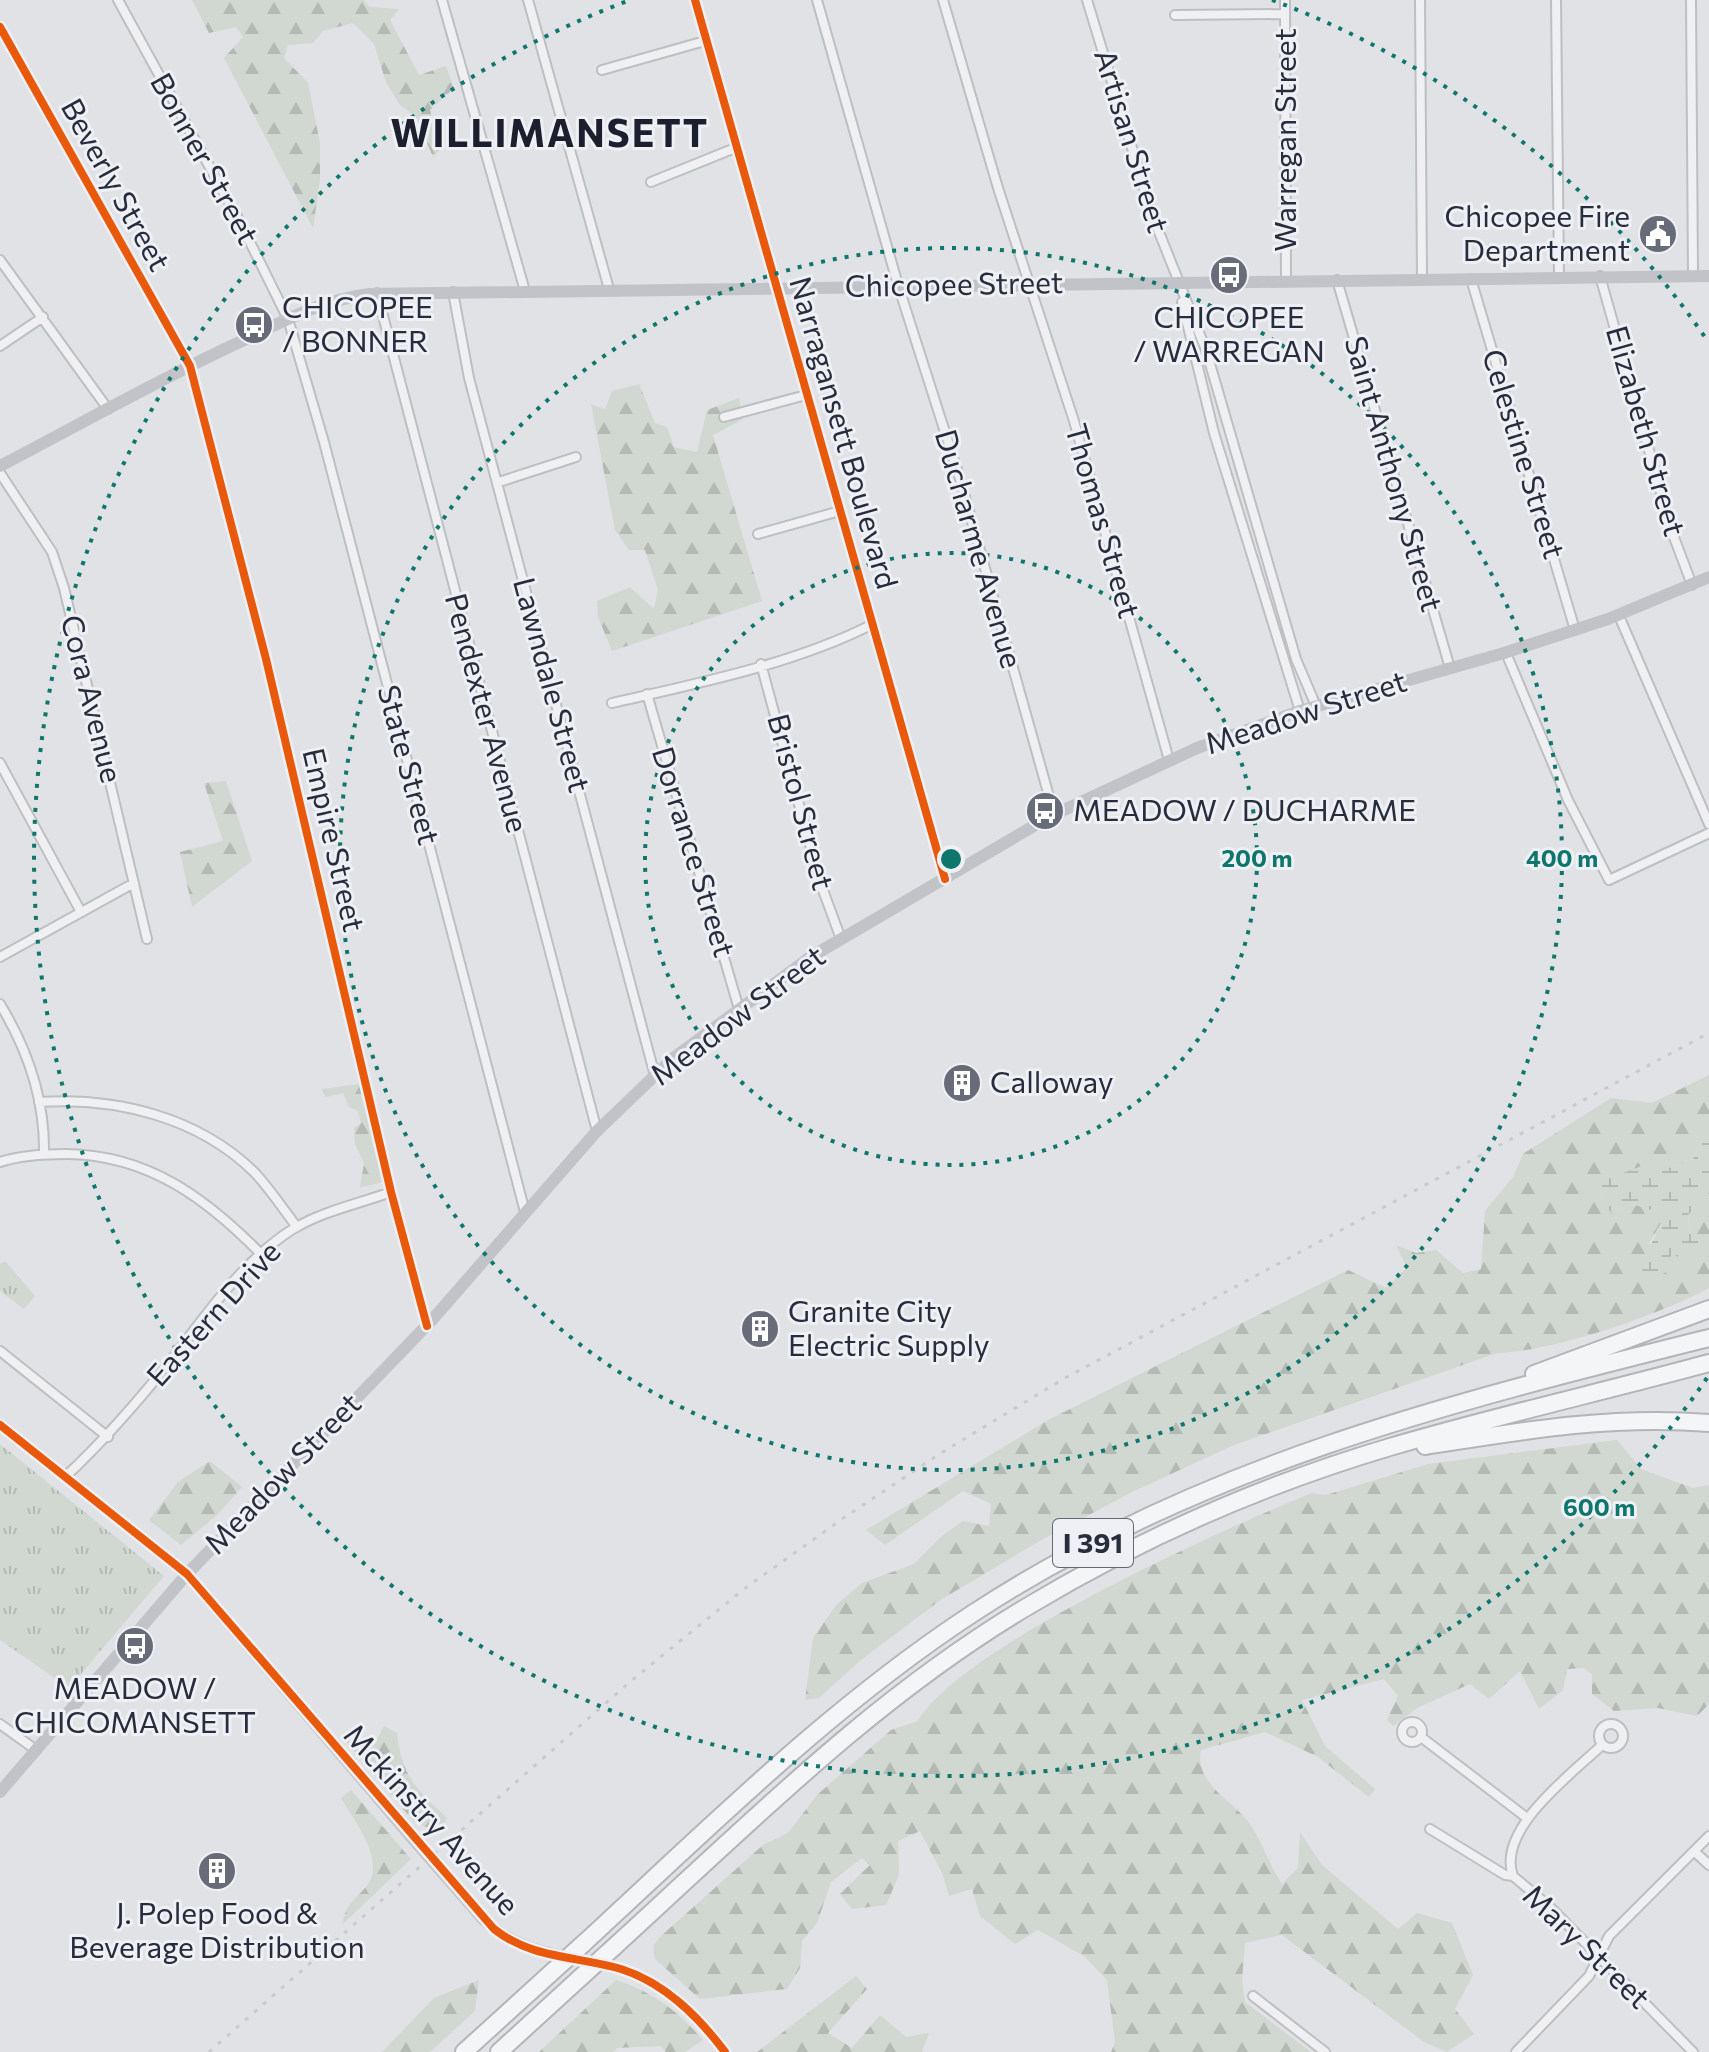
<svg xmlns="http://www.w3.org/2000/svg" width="1709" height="2052" font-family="Commissioner,sans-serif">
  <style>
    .grass { fill: url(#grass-tufts) }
    .forest { fill: url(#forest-firs) }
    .wetland { fill: url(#wetland-marsh) }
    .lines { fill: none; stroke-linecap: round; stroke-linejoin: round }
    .street-casing { stroke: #bdbfc2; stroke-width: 12 }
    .highway-casing { stroke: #b3b5ba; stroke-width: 20 }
    .street { stroke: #f0f0f2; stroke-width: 8 }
    .secondary { stroke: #c1c3c8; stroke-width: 12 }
    .highway { stroke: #f4f5f6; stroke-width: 16 }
    .rail { stroke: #c9cacd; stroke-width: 3; stroke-dasharray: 4 8; stroke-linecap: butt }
    .highway-bridge-casing { stroke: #b3b5ba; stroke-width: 20; stroke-linecap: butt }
    .secondary-bridge { stroke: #c1c3c8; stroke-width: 12 }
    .highway-bridge { stroke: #f4f5f6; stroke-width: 16 }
    .cycleway-casing { stroke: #eef0f5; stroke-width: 13 }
    .cycleway { stroke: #e8590c; stroke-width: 8 }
    .ring { fill: none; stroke: #0f766e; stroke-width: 4; stroke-dasharray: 4 8 }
    .labels { text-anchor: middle; stroke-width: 6; stroke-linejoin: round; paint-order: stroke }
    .shield { fill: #eef0f5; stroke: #636874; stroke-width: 2 }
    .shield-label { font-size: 28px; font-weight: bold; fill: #282d3d }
    .street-label { font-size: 30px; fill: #282d3d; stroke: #eef0f5 }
    .poi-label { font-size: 30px; fill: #282d3d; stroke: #eef0f5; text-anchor: start }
    .district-label { font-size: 38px; font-weight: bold; letter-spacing: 2px; fill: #1b1f2e; stroke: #eef0f5 }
    .centre { fill: #0f766e; stroke: #eef0f5; stroke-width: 4 }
    .ring-label { font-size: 24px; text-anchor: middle; font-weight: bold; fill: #0f766e; stroke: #eef0f5; stroke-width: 6; stroke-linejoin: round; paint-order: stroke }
  </style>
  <defs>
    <pattern id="grass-tufts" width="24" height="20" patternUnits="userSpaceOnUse" patternTransform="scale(2)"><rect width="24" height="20" fill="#d0d8d1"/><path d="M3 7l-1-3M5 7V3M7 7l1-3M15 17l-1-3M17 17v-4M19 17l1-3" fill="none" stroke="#b3bab4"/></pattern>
    <pattern id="forest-firs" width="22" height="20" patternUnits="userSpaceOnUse" patternTransform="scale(2)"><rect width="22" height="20" fill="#d0d8d1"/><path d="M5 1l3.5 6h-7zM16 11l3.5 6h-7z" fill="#b3bab4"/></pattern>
    <pattern id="wetland-marsh" width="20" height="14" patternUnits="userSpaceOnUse" patternTransform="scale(2)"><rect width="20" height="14" fill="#d0d8d1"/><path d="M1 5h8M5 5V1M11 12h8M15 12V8" fill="none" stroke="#b3bab4"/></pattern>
  </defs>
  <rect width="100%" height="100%" fill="#e0e2e5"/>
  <path class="grass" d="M5 1261 35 1296 24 1309 0 1291V1264Z
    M0 1444 164 1576 69 1688 0 1640Z"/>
  <path class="forest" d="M192 0H364L369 7 399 9 390 20 419 75 446 66 454 88 430 110 441 149 433 157 416 117 399 104 386 82 374 44 353 23 323 31 313 43 288 45 284 58 308 83 320 143V180L313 228 224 58 243 37 236 27 209 33Z
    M639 384 655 423 667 427 674 447 697 452 707 410 739 398 743 419 713 435 762 601 612 651 598 617 597 601 630 587 654 609 658 590 645 550H629L615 530 591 404 605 409 612 391Z
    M226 781 252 861 192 907 180 852 223 841 204 783Z
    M1709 1075V1133L1704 1136 1693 1159 1670 1168 1597 1183 1611 1214 1632 1204 1666 1214 1649 1244 1672 1251 1690 1233 1688 1214 1709 1192V1288C1660 1315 1551 1352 1497 1353L1234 1445 1132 1492 1038 1542 942 1599 861 1660 819 1698 805 1700 813 1638 837 1604 862 1583 914 1564 942 1536 963 1521 989 1526 991 1504 963 1491 885 1545 866 1530 1050 1419 1348 1270 1386 1288 1407 1268 1396 1245 1416 1253 1436 1250 1463 1273 1481 1269 1485 1211 1513 1177 1523 1154 1611 1098 1652 1103Z
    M359 1084 383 1182 360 1188 364 1163 355 1144 354 1128 361 1123 358 1111 349 1107 343 1093 326 1097 322 1089Z
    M1617 1440 1641 1469 1693 1488 1709 1485V1704L1697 1716 1658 1708 1614 1711 1592 1694V1674L1584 1668 1567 1669 1563 1690 1539 1709 1520 1671 1489 1699 1470 1684 1417 1708 1393 1726 1387 1720 1398 1696 1384 1679 1302 1700 1325 1746 1375 1789 1369 1797 1318 1757 1265 1732 1201 1750C1194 1786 1236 1801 1252 1827 1263 1845 1270 1866 1282 1884L1298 1868 1300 1832 1322 1865 1398 1929 1417 1913 1452 1923 1473 1975 1455 2009 1474 2034 1447 2052 1424 2042 1282 1935 1245 1943 1242 1981 1245 2002 1311 2052H1111L1115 2042 1107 1980 1084 1956 1038 1930 1015 1944 980 1916 972 1889 949 1896 942 1873 920 1831 898 1841 899 1875 886 1905 852 1909 840 1894 870 1865 862 1858 831 1882 817 1923 802 1941 800 1968 787 1989 700 1999 655 1959 653 1946 661 1936 763 1845 788 1833 817 1795 891 1730 918 1721C960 1647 1227 1527 1312 1493L1326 1495 1428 1464Z
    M210 1461 242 1487 217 1515 181 1545 149 1520 178 1482Z
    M384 1726 397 1733C402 1777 416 1789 447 1818L437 1832 414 1822 344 1739 351 1731 373 1747Z
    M351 1790 411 1859 343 1924C344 1907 354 1900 365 1888 389 1863 354 1821 341 1798Z
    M856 1976 867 1989 828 2033 852 2048 880 2015 906 2037 929 2033 922 2052H757Z
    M479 1980 475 2011 430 2052H382L434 1998Z
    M616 1980C653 1992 678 2011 703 2040L685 2052H666L660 2046 617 2048 614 2052H539Z"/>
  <path class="wetland" d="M1709 1133V1192L1688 1215 1690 1233 1702 1237 1693 1260 1680 1259 1672 1252 1667 1272 1650 1279 1640 1268 1665 1214 1632 1204 1611 1214 1597 1183 1660 1159 1670 1168 1693 1159 1704 1136Z"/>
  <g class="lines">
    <g class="street-casing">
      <path id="street" d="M118 0 241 224 288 319 324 442 525 1212
        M442 0 525 291
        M528 0 609 289
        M695 0 945 879
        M817 0 898 285 960 479 1054 814
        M943 0 998 188 1074 421 1169 760
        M1087 0 1153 217 1206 350 1296 659 1316 706
        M1285 0 1286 281
        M1420 0 1422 279
        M1556 0 1559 277
        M1691 0 1693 276
        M1175 15 1285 14
        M0 27 190 366 266 659 391 1192 427 1326
        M602 70 705 41
        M651 182 735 148
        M0 260 108 409
        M1600 276 1672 532 1692 585
        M1471 279 1575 630
        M1337 280 1450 668
        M453 292 469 378 655 1076
        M377 293 597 1131
        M1182 302 1214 433 1300 711
        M0 346 43 317
        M724 417 806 395
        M0 473 52 552 64 588 147 939
        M499 482 576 457
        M758 534 840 511
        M1619 616 1709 824
        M1506 653 1568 800 1609 880 1709 833
        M761 664 820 882 841 939
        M647 694 739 1009
        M612 703C699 683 794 664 873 624
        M0 763 81 912
        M0 957 134 883
        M0 1004C28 1050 45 1100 44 1154
        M39 1102C116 1097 199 1117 255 1173 270 1189 283 1209 297 1227
        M0 1162C21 1155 44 1154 67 1154 149 1155 207 1199 262 1255
        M0 1351 108 1437
        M65 1477C106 1439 141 1398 176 1354 209 1311 246 1258 293 1229 323 1211 358 1204 391 1192
        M1402 1732a10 10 0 1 1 20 0a10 10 0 1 1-20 0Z
        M1599 1736a12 12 0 1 1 24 0a12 12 0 1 1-24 0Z
        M0 1724 36 1750
        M1421 1737 1527 1818
        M1430 1829 1505 1875 1513 1876 1550 1907 1693 2052
        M1694 1851 1709 1865
        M1513 1876C1496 1829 1572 1774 1602 1745
        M1253 1996 1325 2052
        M1516 2052 1589 1976 1609 1936 1709 1836"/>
    </g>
    <g class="highway-casing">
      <path id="highway" d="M1534 1374 1709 1309
        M1425 1446C1520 1431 1613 1415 1709 1423
        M583 1944C708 1829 830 1707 972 1614 1199 1465 1449 1403 1709 1338
        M614 1947C747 1826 874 1697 1030 1605 1142 1538 1265 1484 1390 1447 1495 1416 1603 1392 1709 1363
        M464 2052 551 1973
        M499 2052 581 1977"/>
    </g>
    <use href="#street" class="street"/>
    <path class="secondary" d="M0 466C81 424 161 378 244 340 285 320 323 300 369 294L1709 276
      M0 1425 187 1574 413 1839
      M0 1792 187 1574 432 1320 596 1132 672 1059 809 958 1049 817 1197 748 1300 711 1504 653 1608 619 1709 577
      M483 1919C523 1958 570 1954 620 1969 665 1982 698 2015 725 2052"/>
    <use href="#highway" class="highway"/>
    <path class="rail" d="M209 2052 631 1681 744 1589 845 1517 941 1453 1065 1378 1709 1033"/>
    <g class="highway-bridge-casing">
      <path id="highway-bridge" d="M551 1973 583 1944
        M581 1977 614 1947"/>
    </g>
    <path class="secondary-bridge" d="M413 1839 483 1919"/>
    <use href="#highway-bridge" class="highway-bridge"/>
    <g class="cycleway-casing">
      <path id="cycleway" d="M695 0 945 879
        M0 27 190 366 266 659 391 1192 427 1326
        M0 1425 187 1574 494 1929C532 1959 576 1956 621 1969 665 1983 698 2016 725 2052"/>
    </g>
    <use href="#cycleway" class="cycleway"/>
  </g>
  <g class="ring">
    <circle cx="951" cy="859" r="306"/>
    <circle cx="951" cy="859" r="611"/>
    <path d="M1707 1378A917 917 0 1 1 630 0M1272 0A917 917 0 0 1 1707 340"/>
  </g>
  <defs>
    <g id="civic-disc" transform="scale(2)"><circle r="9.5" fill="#686c78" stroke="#eef0f5"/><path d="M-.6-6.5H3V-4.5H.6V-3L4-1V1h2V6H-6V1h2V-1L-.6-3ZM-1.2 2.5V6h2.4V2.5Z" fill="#fff"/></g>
    <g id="bus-disc" transform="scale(2)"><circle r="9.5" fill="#686c78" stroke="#eef0f5"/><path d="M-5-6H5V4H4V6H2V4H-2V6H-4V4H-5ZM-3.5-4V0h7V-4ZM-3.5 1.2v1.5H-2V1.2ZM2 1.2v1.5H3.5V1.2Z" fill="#fff"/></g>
    <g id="building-disc" transform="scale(2)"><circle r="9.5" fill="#686c78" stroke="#eef0f5"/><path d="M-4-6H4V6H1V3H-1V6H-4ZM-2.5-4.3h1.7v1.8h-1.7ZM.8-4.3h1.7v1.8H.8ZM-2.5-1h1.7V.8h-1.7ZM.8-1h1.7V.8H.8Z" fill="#fff"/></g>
  </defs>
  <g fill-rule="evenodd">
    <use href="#civic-disc" x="1658" y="234"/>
    <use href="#bus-disc" x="1229" y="275"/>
    <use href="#bus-disc" x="254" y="325"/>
    <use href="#bus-disc" x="1045" y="811"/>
    <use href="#building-disc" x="962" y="1083"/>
    <use href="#building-disc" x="760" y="1329"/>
    <use href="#bus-disc" x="135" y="1646"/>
    <use href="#building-disc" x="217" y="1871"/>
  </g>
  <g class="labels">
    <rect class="shield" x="1053" y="1519" width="80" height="48" rx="6"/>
    <g class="shield-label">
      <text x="1093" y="1553">I 391</text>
    </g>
    <g class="street-label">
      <text transform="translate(1286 140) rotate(-90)" y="10">Warregan Street</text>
      <text transform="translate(1131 141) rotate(73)" y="10">Artisan Street</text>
      <text transform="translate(204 159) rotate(61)" y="10">Bonner Street</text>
      <text transform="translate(115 185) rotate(61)" y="10">Beverly Street</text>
      <text transform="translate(954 285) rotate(-1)" y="10">Chicopee Street</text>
      <text transform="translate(1645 431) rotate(74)" y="10">Elizabeth Street</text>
      <text transform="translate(843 433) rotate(74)" y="10">Narragansett Boulevard</text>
      <text transform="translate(1523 454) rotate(73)" y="10">Celestine Street</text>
      <text transform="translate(1393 474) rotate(74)" y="10">Saint Anthony Street</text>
      <text transform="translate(1102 521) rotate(74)" y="10">Thomas Street</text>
      <text transform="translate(978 549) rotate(74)" y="10">Ducharme Avenue</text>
      <text transform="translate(551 685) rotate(75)" y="10">Lawndale Street</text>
      <text transform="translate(91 699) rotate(76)" y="10">Cora Avenue</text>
      <text transform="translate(486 713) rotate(75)" y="10">Pendexter Avenue</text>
      <text transform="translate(1306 713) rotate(-18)" y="10">Meadow Street</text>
      <text transform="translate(408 765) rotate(75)" y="10">State Street</text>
      <text transform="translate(800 802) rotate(75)" y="10">Bristol Street</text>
      <text transform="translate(333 840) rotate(77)" y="10">Empire Street</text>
      <text transform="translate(693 852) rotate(73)" y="10">Dorrance Street</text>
      <text transform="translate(738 1016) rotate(-37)" y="10">Meadow Street</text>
      <text transform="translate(214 1314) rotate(-48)" y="10">Eastern Drive</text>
      <text transform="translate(283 1474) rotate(-46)" y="10">Meadow Street</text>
      <text transform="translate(431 1820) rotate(48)" y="10">Mckinstry Avenue</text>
      <text transform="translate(1586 1947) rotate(44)" y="10">Mary Street</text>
    </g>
    <g class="poi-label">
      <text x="1630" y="227" text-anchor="end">Chicopee Fire<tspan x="1630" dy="34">Department</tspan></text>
      <text x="282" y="318">CHICOPEE<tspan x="282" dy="34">/ BONNER</tspan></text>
      <text x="1229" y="328" text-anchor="middle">CHICOPEE<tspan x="1229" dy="34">/ WARREGAN</tspan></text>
      <text x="1073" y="821">MEADOW / DUCHARME</text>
      <text x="990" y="1093">Calloway</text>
      <text x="788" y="1322">Granite City<tspan x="788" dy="34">Electric Supply</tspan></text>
      <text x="135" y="1699" text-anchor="middle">MEADOW /<tspan x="135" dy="34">CHICOMANSETT</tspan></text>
      <text x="217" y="1924" text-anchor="middle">J. Polep Food &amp;<tspan x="217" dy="34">Beverage Distribution</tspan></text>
    </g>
    <g class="district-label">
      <text x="550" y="147">WILLIMANSETT</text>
    </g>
  </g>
  <circle cx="951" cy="859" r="12" class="centre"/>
  <g class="ring-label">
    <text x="1257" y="867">200 m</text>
    <text x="1562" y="867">400 m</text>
    <text x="1599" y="1516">600 m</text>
  </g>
</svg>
